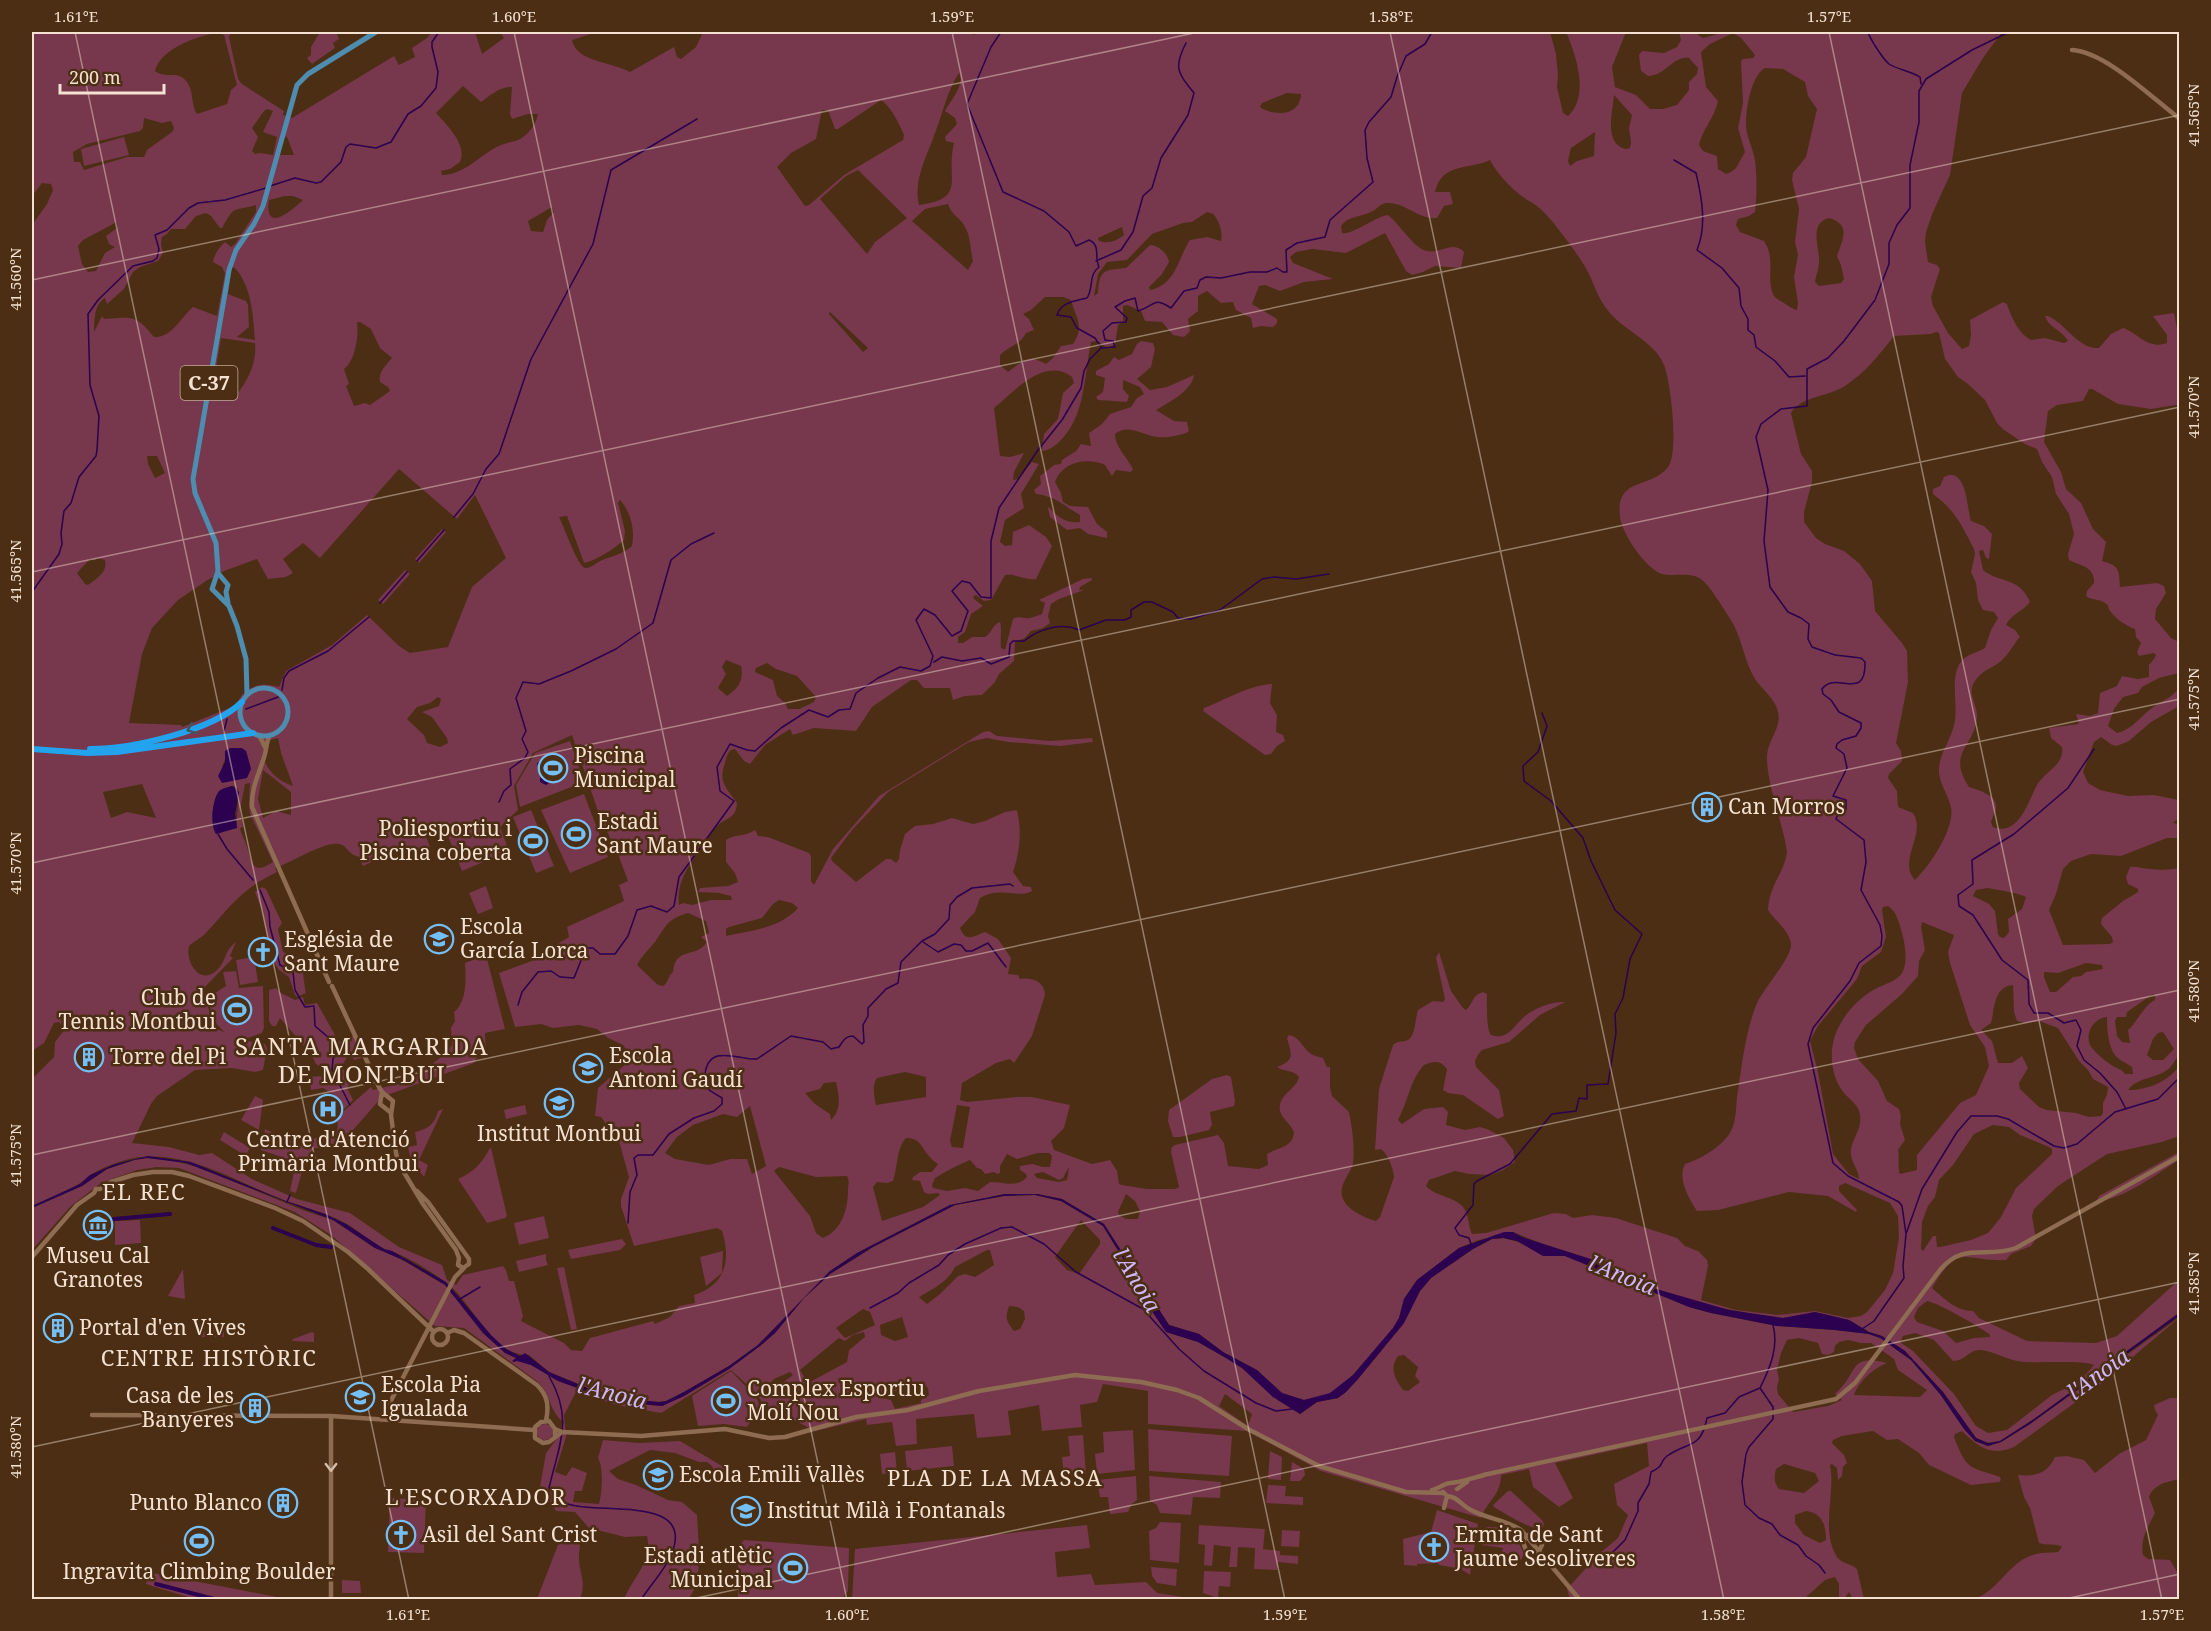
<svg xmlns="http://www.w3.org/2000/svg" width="2211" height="1631" font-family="'Noto Serif',serif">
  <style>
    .green { fill: #77374c; fill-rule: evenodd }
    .water { fill: #2b0150 }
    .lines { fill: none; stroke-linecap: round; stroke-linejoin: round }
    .stream { stroke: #2b0150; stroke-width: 1.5 }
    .canal { stroke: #2b0150; stroke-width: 4 }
    .secondary { stroke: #8e6c51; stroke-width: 4.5 }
    .primary { stroke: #4e8daf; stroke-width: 5 }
    .highway { stroke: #23a3ed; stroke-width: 6 }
    .oneway { stroke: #3d575f }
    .oneway2 { stroke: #d5beab }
    .ticks { fill: none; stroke: #f4e1d1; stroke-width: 1.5; stroke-opacity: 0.45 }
    .labels { text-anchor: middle; stroke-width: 5; stroke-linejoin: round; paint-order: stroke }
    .shield { fill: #4b2e13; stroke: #c1ab98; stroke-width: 1.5 }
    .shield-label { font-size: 20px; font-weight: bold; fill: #f4e1d1 }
    .poi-label { font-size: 21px; fill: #f4e1d1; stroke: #4b2e13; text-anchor: start }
    .neighbourhood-label { font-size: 22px; letter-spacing: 1.5px; fill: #f4e1d1; stroke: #4b2e13 }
    .water-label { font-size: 22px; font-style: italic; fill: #ceb6f8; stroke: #4b2e13 }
    .quarter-label { font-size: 24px; letter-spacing: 1.5px; fill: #f4e1d1; stroke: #4b2e13 }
    .neatline { fill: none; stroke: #f4e1d1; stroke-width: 2 }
    .ticks-label { font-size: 15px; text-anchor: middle; fill: #f4e1d1 }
  </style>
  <rect width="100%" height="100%" fill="#4b2e13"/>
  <path class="green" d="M32 32H231L229 37 238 79 242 84 284 111 283 115 292 118 394 56 399 65 415 57 412 48 427 38 432 32H475L482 54 504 38 500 32H597L572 40C576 62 613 62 630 72L674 47 677 57 681 59 696 47 703 32H969L974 35 979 32H1550L1556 54 1558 75 1557 87 1563 113 1568 116C1590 96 1576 55 1566 32H1626L1612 67 1615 87 1636 95 1650 109H1663L1677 105 1689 90V82L1697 74 1698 68 1689 58C1672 56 1666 76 1648 76L1641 71 1639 55 1642 51 1664 53 1677 47 1681 40 1679 32H1697L1698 35 1703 38 1725 32H2002L1983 58 1962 93 1950 175 1933 212 1926 232 1925 242 1928 262 1937 265 1940 269 1931 297 1933 306 1948 333 1962 349 1969 346 1971 335 1970 320 2003 302 2007 304C2011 317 2019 334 2031 340L2045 338 2064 343 2068 341C2063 331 2048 327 2045 316H2048C2065 323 2079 350 2099 348L2111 334 2123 328C2138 333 2148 350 2167 343V335L2153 316 2174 313 2179 338V407V405H2176L2151 409 2118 404 2092 389H2089L2083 401 2057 405 2048 411 2044 442 2061 472 2066 489 2081 503 2093 529 2106 542 2102 561C2120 566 2119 570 2120 587L2157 583 2164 586 2166 593 2156 609 2155 619 2171 638 2179 642V673L2159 678 2142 687 2138 693 2123 697 2114 709 2108 726 2117 733C2131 730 2141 716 2152 708 2161 701 2172 698 2179 688V706L2151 722 2129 741 2117 746 2112 745 2101 737 2094 742 2083 772 2088 783 2100 790 2128 796 2154 795 2179 800V818L2173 823 2179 824V838H2167L2121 856 2091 854 2071 861 2063 869 2056 894 2049 910 2063 945 2110 944 2113 942 2112 937 2101 924 2102 918 2123 901 2138 892V889L2128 884 2126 877 2130 867C2137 866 2142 869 2150 869 2160 870 2170 870 2179 868V1054C2175 1060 2173 1066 2167 1070 2155 1079 2138 1077 2128 1090 2146 1091 2169 1081 2179 1066V1136L2162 1142 2107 1154 2058 1186 2034 1209 2032 1216 2036 1239 2031 1246 2011 1254 2006 1260C1963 1262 1960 1241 1932 1288 1945 1299 1956 1311 1973 1311L1979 1318 2027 1341 2096 1343 2117 1336 2179 1280V1313L2034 1419 2000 1441 1988 1443 1976 1438 1943 1392 1905 1351 1882 1336 1869 1332 1849 1320 1815 1312 1783 1318 1754 1314 1716 1307 1656 1289 1513 1232 1479 1240 1459 1248 1417 1280 1404 1299 1399 1318 1393 1328 1353 1375 1330 1394 1304 1400 1282 1393 1257 1370 1223 1352 1199 1334 1169 1325 1104 1224 1062 1199 1037 1194H1005L950 1205 857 1253 830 1271 758 1345 729 1366 684 1392 666 1401 659 1402 638 1400 595 1391 549 1372 529 1355C491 1357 473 1301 446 1283 431 1271 410 1258 391 1251 384 1248 390 1252 383 1248 369 1241 358 1230 345 1223 325 1212 302 1207 281 1199 235 1181 186 1149 134 1158 119 1161 100 1168 88 1177 84 1180 81 1183 77 1185 63 1193 47 1199 32 1206V1079L54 1057 55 1042 65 1029 59 1022 54 1023 44 1043 32 1051V225L47 204 53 190 51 184 42 183 32 196ZM218 33 224 35 237 85 231 90 227 104 197 114C190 103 195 87 183 78 175 72 163 78 155 71 160 49 199 35 218 33ZM1733 33 1741 38 1755 55 1753 58 1743 59 1741 61 1743 103 1738 128 1745 152 1736 168 1731 172 1726 174 1718 169 1717 156 1703 151 1699 145C1702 130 1715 117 1718 101L1706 87 1701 52 1710 44ZM1765 68 1783 69 1805 82 1808 96 1817 109 1806 157 1793 173 1792 180 1799 209 1795 242 1798 255 1794 277 1798 303 1797 310C1792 309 1789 306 1784 303 1780 300 1775 299 1773 294 1766 277 1776 258 1764 241L1740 232 1736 225 1738 219 1749 216 1755 212C1757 195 1757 178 1755 160 1753 148 1746 136 1746 124 1746 109 1751 76 1765 68ZM959 73C965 85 951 100 945 111L955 118 957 124 945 137 946 141 954 143C945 178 968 199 919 205 913 179 927 157 935 133 943 113 947 91 959 73ZM463 86 481 102C490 96 500 86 512 87L510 114 512 119 528 114H538C536 123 531 131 523 137 517 142 508 142 501 145 480 154 465 175 442 175L441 171 450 169 460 162C468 145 446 124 436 113ZM1287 93 1301 94C1300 116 1275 117 1260 107L1262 103ZM1614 95 1632 115 1629 128 1631 142 1630 148 1626 149C1603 144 1613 111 1614 95ZM881 100C891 107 899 123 904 135L903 140 844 175 809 205 805 206 777 167 791 153 816 139 822 110H828L835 129H838ZM267 109 273 111 263 132 277 137 273 155 260 153 255 154 252 151 258 137 252 128 264 111ZM144 118 162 123 171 121 174 128 172 132 147 150 144 157H127L84 170 80 162H74L73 152 87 144 140 131 143 128ZM1595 132 1594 156 1577 161 1570 166 1568 161 1571 148ZM284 136 287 137 294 155H280ZM1490 160C1497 174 1511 188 1523 197 1528 201 1534 203 1538 207 1547 214 1555 225 1562 234 1571 246 1581 259 1588 272 1594 284 1598 298 1606 308 1621 330 1654 340 1664 365 1671 383 1679 453 1668 467 1650 490 1615 476 1620 517 1622 534 1646 569 1662 574 1675 577 1691 571 1702 580 1711 587 1724 610 1731 620 1742 638 1744 661 1755 679 1762 690 1775 698 1778 712 1782 727 1768 740 1767 755 1766 784 1783 822 1787 852 1784 874 1769 885 1768 910 1775 921 1789 930 1791 944 1792 957 1764 988 1757 1003 1745 1032 1742 1066 1737 1097 1736 1107 1736 1120 1732 1129 1725 1145 1701 1159 1685 1164 1677 1178 1689 1199 1697 1211L1718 1210 1789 1192 1828 1196 1856 1212 1857 1210 1839 1191V1186L1845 1183 1890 1203 1898 1216 1899 1237 1893 1273 1885 1290 1867 1312 1861 1316 1848 1318 1815 1311 1778 1315 1736 1310 1701 1300 1708 1266 1707 1260 1698 1251 1685 1246 1677 1238 1616 1218 1592 1215 1573 1218 1566 1214 1554 1213 1486 1233 1472 1234C1468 1225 1469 1214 1463 1207 1454 1196 1436 1197 1426 1186L1429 1180 1455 1171 1469 1174 1491 1175 1503 1170 1515 1162 1513 1150 1504 1138 1487 1129 1480 1127 1465 1130 1446 1125 1448 1112 1443 1107 1424 1109 1402 1124 1398 1120C1408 1102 1410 1080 1424 1065 1434 1061 1440 1060 1447 1069L1443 1090 1448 1093 1463 1095 1498 1119 1504 1116 1499 1090 1476 1067 1475 1061 1478 1055 1482 1050 1509 1042 1540 1015 1565 1002C1552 1001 1535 1008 1525 1016 1514 1025 1508 1041 1491 1035 1486 1029 1487 1004 1487 994L1483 992C1472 995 1473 1004 1466 1010L1463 1008 1451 991 1439 952 1436 958 1445 999 1443 1002 1433 1001 1418 1010C1415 1018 1416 1035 1408 1040 1402 1043 1398 1040 1393 1045L1379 1089 1375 1150 1381 1149C1389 1156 1393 1168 1394 1177L1380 1217 1376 1221C1362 1217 1338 1206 1342 1188 1344 1179 1351 1172 1353 1163 1355 1147 1352 1127 1349 1112L1332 1096 1330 1087V1067H1327L1323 1058C1319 1057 1316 1056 1313 1055 1302 1049 1301 1037 1289 1035L1287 1038C1291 1054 1296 1060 1277 1067 1283 1072 1293 1069 1299 1077 1296 1090 1277 1095 1280 1111 1282 1119 1291 1124 1294 1132 1293 1148 1278 1147 1267 1154L1268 1165 1259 1169 1228 1166 1224 1143 1218 1135 1175 1145 1172 1147 1171 1152 1179 1187 1175 1189H1147L1122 1185 1119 1184 1117 1171 1110 1160 1092 1164 1054 1150 1051 1141 1064 1128 1070 1105 1032 1097H1017L967 1102 960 1100 962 1083 996 1063 1010 1059 1014 1063 1032 1036 1045 995C1045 982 1032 977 1020 979L1018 975 1008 974 1011 958 998 939 985 932C974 936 966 943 960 928L975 912 980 898C1001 886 1018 899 1032 891L1031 887 1023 886 1013 872C1020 851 1022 832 1017 810L1005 812 985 821 973 824 952 818 933 824 915 826 905 834 900 850 899 859 896 863 891 859H886L856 882 832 861 831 858 852 830 888 792 969 742 987 738 1008 742 1060 746 1093 742 1092 738 1049 741 997 736 989 731 983 732 879 796 833 849 814 885 811 881V856L809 853 768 837 758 836 755 830C745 837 733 834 726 840V862L735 873 738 882 728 886 700 888 698 892 719 893 731 896 732 900H711L692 905 683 903 679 905C676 883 688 867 700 849 706 842 711 832 717 826 727 817 736 819 737 803 726 787 718 783 725 763 726 758 727 754 731 750L735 749 744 761 750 764 765 745 790 729 793 735 814 728 856 731 872 707 911 680H917L924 688H950L953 700 965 696 982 695 995 682 999 674 1014 661 1015 642 1025 638 1031 631 1043 628 1050 623 1048 616 1051 604 1059 599 1084 590H1079L1080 587 1092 580V578L1083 579 1039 600 1045 603 1042 614C1039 615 1034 617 1030 618 1023 619 1020 615 1013 619L1005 650 1001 648C1000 640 1002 627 1000 622 992 625 992 633 985 637H972L963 643H958V637L965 632 971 614 983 606 973 598 974 596 976 595 984 601 991 600 1005 575C1016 573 1026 581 1036 579L1052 546 1046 537 1029 525 1013 532 1012 545 1005 546 1000 542 1005 520 1024 508 1021 494 1039 464 1032 462 1018 479 1013 480 1014 472 1024 453 1010 457 1000 456 994 408C1014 392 1044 356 1072 377L1074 383 1063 393 1058 419 1044 434 1042 451C1048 451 1053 447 1058 443 1086 418 1084 375 1091 342L1097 341 1107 347 1115 345 1118 325 1123 322V306L1127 305 1141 311 1145 321 1162 322 1173 335 1184 337 1190 331 1188 319 1198 311V296L1207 291 1221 303 1233 302 1236 310 1251 318 1253 328 1261 326 1273 327 1277 323V319L1252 304 1259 286 1265 285 1280 291 1304 282 1333 279 1293 263 1290 257 1296 252 1312 249 1346 253 1385 233 1406 271 1412 275 1423 272 1435 266 1461 268 1464 252C1452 240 1441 254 1427 251 1414 249 1399 223 1388 215 1374 217 1353 235 1342 233L1341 226C1348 216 1360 217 1371 212 1377 210 1380 203 1387 203 1405 202 1419 220 1437 218L1444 206 1453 204 1450 192H1435C1442 162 1470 170 1490 160ZM858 170 907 218 875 242 867 254 820 199 846 176ZM285 196H293L303 200C292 210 264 235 269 200ZM948 204C951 215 960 217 965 227 971 237 970 250 973 261L968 270 912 221 925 209ZM256 205V212L235 244 231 247 225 242C219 247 214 255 213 262L222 267 225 274 217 316 193 307C181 317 172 338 154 337 136 314 132 317 104 319L102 316 94 332C95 320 93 306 105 298L107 304 124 289 133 272 140 267 158 261 163 253 161 244 162 237 167 234 171 229H185L196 216 206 213 211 216 220 228H222C235 205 231 212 256 205ZM552 207 554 212 547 220 543 232 531 231 528 221ZM1207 212 1213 214C1219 220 1223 232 1221 241L1207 237 1190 240C1178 258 1176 285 1150 290L1149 287 1162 274 1169 262C1168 254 1159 245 1150 245L1126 268C1105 270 1099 269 1098 293L1094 296 1098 274 1107 262 1127 260 1152 234 1183 223 1192 222ZM1829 218C1852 225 1842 240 1837 256L1841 265 1844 279 1841 283 1819 286 1815 282C1816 275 1819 269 1819 262 1820 247 1808 224 1829 218ZM117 222V228L106 236 109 244 115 247 105 253 96 271 88 272 82 264 78 246 83 240ZM1122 227 1124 235C1117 241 1106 245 1098 240V238ZM232 267 235 268C252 287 253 316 255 340L237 337 249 327 248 305 246 301 228 294ZM1045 297H1063L1071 300C1076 319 1085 325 1073 344L1061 346 1053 358 1046 364C1030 354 1022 361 1008 372L1000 365V355C1009 346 1021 344 1026 333L1034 330 1029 319 1023 314 1031 310ZM830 312 868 348 863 352 829 314ZM357 322H360L371 329 380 348 392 358C386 365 378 372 380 382L388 387 390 391 370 405 365 403 354 406 346 386 349 384 344 369C355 361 359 336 357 322ZM1936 332 1939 333 1945 359 1958 377 1968 384 1985 400 1997 423 2004 430 2025 444 2037 449 2042 462 2052 477 2056 494 2069 514 2074 534 2068 554 2069 560C2080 566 2095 566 2094 583L2087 591 2086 596C2092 601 2098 598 2105 603 2111 607 2106 605 2110 611 2116 619 2126 626 2135 629L2136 637 2141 643 2137 652 2139 656 2154 653 2156 655 2154 659 2149 665V677L2138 679 2122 676 2117 686 2100 693 2098 713 2090 716 2076 714 2079 724 2049 728 2051 738 2062 747C2065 765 2045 771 2037 785 2028 801 2019 837 1993 827L1991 822C1992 817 1996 812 1996 807 1997 795 1978 790 1969 787 1946 752 1975 747 1977 717 1978 704 1966 694 1975 681 1983 669 1992 669 2001 661 2008 655 2013 646 2018 639L2020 637 2015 630 2006 625C2011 614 2024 611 2030 602 2020 577 1999 583 1983 570L1979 551 1983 550 1986 558 1989 559 1992 534 1984 526 1971 521C1967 509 1967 465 1944 477L1940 486 1933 489V494C1955 510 1962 526 1974 549L1975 554 1971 572 1976 583 1978 600 1983 610 1994 612 1998 618 1991 630 1985 648C1977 653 1966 654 1961 662 1949 676 1959 708 1954 725 1950 742 1938 755 1939 773 1940 785 1949 796 1951 808 1955 828 1930 866 1915 880 1897 861 1927 834 1913 813L1898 807 1897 791 1888 778 1889 774 1902 761 1901 751 1896 743 1908 682 1907 651 1902 643 1875 611 1872 581 1860 564 1844 551 1825 544 1816 538 1804 522V512L1812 482V471L1801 454 1791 413C1801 396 1828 397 1845 386 1865 373 1880 354 1894 336L1931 334ZM221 338 255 343C257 365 247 381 235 397L212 393ZM147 456H157L165 473 155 478 148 464ZM399 469 457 519 475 495 506 558 472 587 448 647 410 653 399 646 367 615 332 645 286 671 279 687C267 684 256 683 245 692 240 696 238 703 232 707L182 727 181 725 129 723 142 654 152 628 178 600 206 581 224 571 257 559 268 579 286 577 293 573 283 559 303 543 320 558ZM620 500C631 512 635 530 632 546 623 554 613 556 602 560 597 562 590 569 585 568 577 565 564 526 559 517L567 516 584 563C597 560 614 549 624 540L625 531 618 503ZM98 558 105 560C108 572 97 578 88 585L85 584 77 573 90 559 95 560ZM726 660 741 666C744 680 739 688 727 696L718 688 726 674 722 667ZM767 663 776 669 797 676 816 697 814 702 799 709H788L785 703 777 696 773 680 755 672 756 668ZM438 697 441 699 439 706 422 712 432 717 447 738 448 743 440 747 427 743 424 735 407 719 417 707 430 703ZM572 735 599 814 619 857 628 881 619 885 624 901 567 927 569 937 554 946 553 953 499 973 515 1027 541 1024 553 1028 579 1025 597 1029 608 1038 623 1045 629 1054 628 1062 598 1088 595 1116 601 1117 612 1132 617 1134 629 1177 621 1199V1206L634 1246 717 1228 722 1231C731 1260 726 1285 694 1295L695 1303 679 1306 670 1317 655 1324 653 1321 594 1337 590 1338 582 1351 571 1350 564 1343 521 1321 523 1316 514 1281H509L506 1270 503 1266 463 1275 456 1285 447 1280 442 1265 399 1247 350 1213 297 1199 252 1179 212 1153 199 1155 169 1147 132 1143 151 1104 157 1096 195 1070 232 1068 255 1072 263 1070 267 1048 265 1044 242 1040 262 1033 264 1028 263 986 239 988 236 971 223 972 226 986 207 998 215 1022 224 1032 219 1030 212 1019 202 990 233 958 230 956 236 942C223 952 227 960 218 969 201 987 185 963 189 946 194 941 200 939 205 934 231 906 241 889 277 872L275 868C291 863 324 841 339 844 347 845 347 854 359 857L363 866 389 854 409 852 411 855 430 847 425 834 440 830 446 831 462 871 509 851 500 827 518 810 514 786 533 753ZM278 738 281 753 293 786C281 782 270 774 265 762L270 740ZM246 751 251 769 221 779V770L225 759ZM263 770 291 792V815L276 811 263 818 258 799ZM250 783 249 804 250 814 273 862C252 876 252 862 247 847 245 839 242 837 240 828L243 827 240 811 245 784ZM142 784 156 818 127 812 111 818 103 792ZM233 786 238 789C240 802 236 813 237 828L214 830C209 813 215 789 233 786ZM1987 888C1994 889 2022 894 2026 897L2022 909 2008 919 2009 932 2004 938 2000 937 1998 934 1995 911 1989 904 1973 896 1976 890ZM779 900 792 903 798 908C779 929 751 930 726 936V929L729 927 762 918 773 904ZM1888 906C1897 912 1899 923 1902 933 1905 944 1908 963 1902 973 1896 982 1884 984 1875 989 1859 998 1846 1012 1838 1028 1828 1048 1830 1076 1844 1093 1850 1100 1859 1105 1860 1115 1862 1129 1853 1137 1851 1149 1849 1161 1859 1169 1859 1179L1849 1174 1833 1154 1818 1072 1810 1041 1818 1026 1857 979 1862 966 1881 952 1886 937 1882 910 1883 907ZM688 913 706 921 709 933 701 937 707 942C696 959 675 946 673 972 668 976 669 982 663 986L658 985 637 965C643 954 648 951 655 942 667 925 666 920 688 913ZM1922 922 1954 935 1948 952 1950 963 1970 1025 1985 1047 1989 1066 1976 1095 1960 1103 1917 1155V1170L1900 1174C1897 1168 1900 1158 1898 1150L1905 1140 1900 1124 1901 1116 1899 1109 1887 1101 1878 1081 1858 1059 1854 1048 1855 1042 1866 1025 1902 994 1918 976 1919 961 1925 950 1921 927ZM2086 963 2102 965 2103 969 2086 972 2081 976 2073 977 2056 992H2050L2044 977V972L2058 973ZM2013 985 2014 1012 2017 1021 2025 1023 2039 1021 2058 1028 2079 1061 2088 1070 2093 1079 2108 1087 2107 1095 2103 1103V1113L2101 1116 2089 1117 2076 1113 2047 1110 2039 1107 2020 1089 2019 1083 2028 1068 2022 1056 2012 1063H1998L1992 1041 1981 1030 1991 1023C1995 1009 1993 987 2013 985ZM2153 994 2155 996V1000C2144 1005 2138 1021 2128 1030L2130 1043 2122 1042 2117 1036 2115 1021 2117 1017H2126L2127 1012ZM2107 1017C2107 1030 2108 1051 2119 1059 2123 1062 2128 1064 2132 1067L2133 1074H2125C2121 1068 2116 1069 2110 1064 2104 1060 2097 1054 2092 1048 2083 1036 2093 1018 2107 1017ZM2163 1032 2174 1049 2163 1060H2153L2147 1055 2153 1039 2158 1033ZM905 1072 926 1077V1097L876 1105C874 1096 872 1085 877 1078ZM836 1082C839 1096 842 1109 831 1120L830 1114 815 1104 805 1093 820 1089 824 1083ZM957 1105 970 1107 963 1148 952 1147 950 1141ZM750 1106 766 1166 752 1174 747 1159H730L709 1165 675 1159 665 1153 677 1137 693 1125 723 1114 737 1117ZM1993 1125 2009 1127 2020 1135 2049 1147 2052 1149V1154L2016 1188 2001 1217 1988 1233 1971 1240 1940 1247H1937L1936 1236H1933L1923 1251 1921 1249 1922 1222 1928 1206 1935 1197 1939 1180 1953 1165 1974 1134ZM906 1138C921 1138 921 1148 930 1157 932 1160 935 1162 938 1164L932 1172H920L913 1177 912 1180 920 1181 924 1192 928 1194 938 1193 940 1195 923 1207 882 1221 873 1187 877 1182 887 1183 893 1181C898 1167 896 1149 906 1138ZM1038 1153H1049L1052 1156 1050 1167H1043L1032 1164 1020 1166V1170L1026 1174 1027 1177C1017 1188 1004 1182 990 1182L978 1191 965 1188 947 1191 933 1188 932 1185 935 1178C946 1171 958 1165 970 1160L977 1168 981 1169 985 1174 994 1172 997 1174 1000 1173V1166L1007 1154 1017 1159ZM779 1167 816 1177 847 1176C850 1182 848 1184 848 1190 848 1209 842 1230 823 1238L816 1233 810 1216 774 1171ZM1069 1167 1067 1180 1059 1182 1037 1178 1034 1174 1043 1172 1059 1180 1063 1178ZM1126 1194 1135 1201 1140 1211 1138 1219H1126L1119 1215 1118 1212ZM1927 1301C1936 1302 1981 1327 1990 1335V1337L1974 1338 1956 1343 1943 1331 1917 1322 1914 1317 1918 1308ZM1915 1333 1934 1340 1953 1361C1965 1361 1968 1351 1978 1350 1990 1349 2008 1361 2024 1362 2038 1363 2085 1360 2094 1365L2080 1381 2052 1395 2007 1430 1988 1433 1976 1426 1954 1394 1913 1351 1900 1342 1903 1336Z
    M320 32H336L339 39 333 43 335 48 312 64 307 58 311 55V47Z
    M124 137 129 155 84 166 81 149Z
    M1141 341 1153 343 1155 349 1151 367 1137 379 1150 390 1167 387 1194 375C1192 391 1168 403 1156 410L1174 421 1187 422 1189 431 1186 433C1177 436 1167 438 1157 437 1142 435 1128 423 1115 434 1115 447 1127 457 1133 469L1131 472 1116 470 1112 476 1105 465C1087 457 1062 462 1055 482L1061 493 1063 502 1070 506 1088 507 1097 524 1107 532V538L1088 534 1080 528 1067 530 1050 517 1048 508 1049 507C1057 517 1067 524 1080 522V515C1064 506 1055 496 1036 494L1034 490 1041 484 1040 476 1054 465 1061 464 1062 460 1076 451 1081 444 1091 446 1089 433 1102 424 1110 414 1131 407 1137 398 1144 394 1140 387 1123 380V389L1129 396 1127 402 1098 400 1096 397 1103 392 1105 378 1096 375V371L1109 364 1114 357 1119 360 1132 354 1137 344Z
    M442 529 446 532 419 563 415 559Z
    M405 570 410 574 383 604 378 600Z
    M1272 684 1270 703 1277 715 1276 732 1283 735 1285 741 1277 746 1271 754 1265 755 1203 711 1204 708C1225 700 1249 685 1272 684Z
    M570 741 584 782 520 807 516 785 535 753Z
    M584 794 608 857 570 873 541 810Z
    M531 810 554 866 536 873 513 817Z
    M486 886 493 908 478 914 469 893Z
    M262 887 266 889 282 923 278 929 283 952C287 954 295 956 298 958 303 963 304 985 306 993L297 997 295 995 289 977 279 970 272 960 262 910 255 892Z
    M486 955 505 1029 485 1033 486 1052 477 1057 474 1063 382 1097 353 1130 354 1136 338 1148H314L309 1155 314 1156 304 1165 296 1193 290 1191 296 1162 261 1150 265 1129 302 1146C307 1143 314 1137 320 1137 337 1136 339 1136 337 1117L371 1087 373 1090 411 1081 447 1052 452 1045 451 1028 455 1021 454 1012C467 1002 466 979 465 963Z
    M254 957 258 982 240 985 236 960Z
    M276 988 281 993 295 1000 303 997 305 1005 317 1003 339 1042 355 1035 364 1057 354 1060 350 1052 342 1066 349 1085 347 1088 353 1100 344 1109 333 1094 323 1088 311 1090 309 1077 323 1076 324 1069 316 1064 311 1054 280 1018 276 1026H272L269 1021V990Z
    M1227 1075 1231 1077 1235 1101 1234 1106 1210 1112 1212 1125 1209 1130 1180 1137H1173L1168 1121 1169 1110 1212 1079Z
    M255 1096 263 1100 259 1130 241 1120Z
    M525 1105 527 1114 506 1119 504 1110Z
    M443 1109 419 1160 428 1165 424 1177 411 1161 408 1147 417 1145 415 1132C428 1129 435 1124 438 1111Z
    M224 1132 250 1148 247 1153 254 1159V1161L220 1140Z
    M490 1148H491L507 1216 505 1218 487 1223 458 1179C474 1172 482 1163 490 1148Z
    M2179 1152V1160C2159 1172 2119 1203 2097 1200L2099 1196Z
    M147 1158 170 1160 198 1167 305 1211 333 1220 375 1248 392 1254 445 1285 483 1333 505 1353 516 1358 517 1360 531 1365 567 1384 594 1394 640 1404 662 1406 684 1396 729 1369 760 1346 775 1333 804 1298 830 1274 873 1247 955 1205 1004 1196 1035 1195 1061 1201 1103 1226 1130 1270 1141 1295 1166 1332 1198 1342 1226 1358 1242 1368 1273 1397 1300 1414 1317 1402 1338 1398 1346 1392 1358 1379 1404 1323 1420 1291 1431 1278 1473 1249 1492 1239 1503 1238 1522 1243 1543 1256H1565L1689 1307 1711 1313 1777 1326 1835 1330 1869 1334 1881 1338 1911 1360 1940 1394 1964 1429 1975 1441 1988 1446 2001 1442 2030 1424 2180 1317 2102 1383 2014 1447C1991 1457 1978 1447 1962 1431L1955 1434 1954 1437C1967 1471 1969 1466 2000 1477L2001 1480 1999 1482 1971 1485 1929 1465 1919 1453 1898 1439 1887 1440 1873 1431 1842 1436 1833 1440 1832 1443 1844 1455 1847 1463 1843 1467 1842 1476 1838 1480 1837 1468 1832 1464 1830 1465C1836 1494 1820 1529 1837 1557 1842 1564 1851 1563 1857 1569L1864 1599H1853L1849 1592 1844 1599H1839V1584L1835 1577 1825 1580 1804 1599H1570L1567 1589 1599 1554 1618 1538 1628 1515 1617 1505 1614 1484 1649 1466 1647 1443 1555 1463 1573 1498 1559 1507 1533 1487 1529 1469 1501 1475C1501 1495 1488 1500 1481 1518L1321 1471 1247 1431 1148 1424V1391L1103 1384 1097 1402 1080 1405 1082 1427 1042 1431 1039 1405 1008 1411 1011 1435 977 1438 974 1414 916 1419 917 1444 896 1446 892 1422 867 1425 866 1419 815 1431 763 1404 756 1393 731 1370 661 1413 617 1405 576 1392 564 1415 566 1437 555 1472 566 1476 572 1467 587 1473 582 1491H575L573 1502 599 1504C602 1493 604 1468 598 1458L603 1440 639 1443 680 1441 732 1472V1475L725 1477 715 1473 712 1466 707 1462H699L675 1453 650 1450 609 1471 618 1479 636 1485 668 1500 682 1502 697 1515C698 1538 704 1583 688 1599L624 1600C632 1578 653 1562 647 1536L625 1537 589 1528 575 1512 556 1511 540 1487 546 1453 561 1433 562 1421C548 1408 552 1397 538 1382L464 1328 435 1326 331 1235 295 1212 179 1168 157 1167 137 1170 101 1183 71 1206 32 1250V1208L82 1186 107 1169 134 1160ZM1081 1220 1100 1240V1244L1079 1274 1067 1270 1055 1257ZM987 1250H990L994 1265 975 1277 965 1274 958 1276 940 1294 927 1304 919 1297C933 1289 949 1281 955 1267ZM1009 1306 1018 1307 1024 1311 1025 1319 1020 1329 1014 1331C1006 1320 1005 1319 1009 1306ZM863 1309 870 1312 875 1325 845 1338 836 1328ZM902 1317 908 1337 895 1341 881 1335 880 1325ZM864 1332 865 1337 849 1350 847 1362 808 1383 800 1370 839 1338 845 1341 853 1335ZM1799 1338 1818 1343 1822 1354 1828 1355 1834 1352 1835 1346 1839 1342 1848 1340 1861 1343H1871L1894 1359 1898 1370 1927 1390 1920 1397 1854 1395C1859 1381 1874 1368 1887 1363 1848 1353 1859 1373 1835 1394L1842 1400 1828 1406 1793 1412 1778 1394 1777 1388 1779 1379 1777 1370 1781 1353 1787 1340ZM1404 1355 1418 1367 1415 1376 1420 1382 1408 1391 1403 1390C1395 1378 1389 1369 1398 1356ZM790 1372 793 1375 763 1397 762 1391 774 1379ZM922 1382 928 1388 929 1395 921 1400V1403L895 1409 891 1400 877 1397ZM1225 1394 1252 1414 1248 1426 1219 1406ZM1784 1464 1815 1473 1819 1481 1804 1493 1779 1489C1774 1483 1774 1477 1776 1469ZM1806 1511C1822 1513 1826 1525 1826 1540L1820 1543 1804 1535 1795 1523V1515Z
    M544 1216 549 1238 519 1245 514 1223Z
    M140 1220 141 1243 115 1245V1221Z
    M622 1239 626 1244 620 1250 571 1259 568 1250Z
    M723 1251 722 1273 706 1286 700 1257Z
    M546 1254V1260L548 1265 519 1272 516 1261Z
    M564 1267 577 1329 571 1330 557 1268Z
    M183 1269 185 1299 168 1296Z
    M224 1322V1337H201V1334Z
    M312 1332 314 1333V1342L292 1341 293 1339Z
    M731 1371 756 1397 760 1406 747 1427 724 1424 698 1426 692 1396Z
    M2170 1398H2179V1479C2167 1482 2154 1484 2149 1497L2155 1513C2148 1527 2140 1539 2143 1555L2148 1559 2170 1560 2179 1575V1599H1974C1998 1591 2008 1564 2030 1556 2039 1552 2049 1553 2058 1552L2062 1547C2055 1543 2047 1546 2039 1543L2030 1508 2024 1497 2018 1475C2035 1477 2048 1473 2055 1457L2067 1456 2084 1460 2095 1473 2119 1454 2146 1440 2158 1415 2155 1410 2154 1405Z
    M537 1432a8 8 0 1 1 16 0a8 8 0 1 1-16 0Z
    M1148 1429 1232 1436 1229 1476 1149 1471Z
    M1133 1430 1135 1470 1097 1474 1095 1454 1104 1452 1103 1432Z
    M1083 1435 1086 1474 1064 1476 1062 1457 1070 1456 1068 1436Z
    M952 1446 954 1466 907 1471 905 1451Z
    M1270 1451 1282 1457 1281 1480 1268 1479Z
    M895 1452 897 1472 882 1474 880 1454Z
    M1292 1462 1304 1469 1305 1475 1300 1481H1290Z
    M1136 1476 1137 1500 1131 1505 1128 1512 1110 1514 1108 1497H1100L1097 1480Z
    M1149 1476 1221 1482 1220 1498 1193 1497 1191 1515 1160 1513 1157 1505 1150 1501Z
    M1268 1485 1286 1486 1285 1496 1303 1497V1505L1266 1503Z
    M1508 1491H1511L1542 1520 1544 1524 1542 1529C1534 1531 1503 1513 1494 1507L1493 1505Z
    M390 1498 426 1500 424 1553 388 1552Z
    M1437 1510 1478 1524 1470 1575 1461 1569 1439 1565 1438 1563 1417 1564V1566L1404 1565 1403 1539 1431 1532Z
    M1160 1522 1181 1523 1179 1563 1150 1560 1149 1531 1156 1528Z
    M1087 1525 1090 1548 1055 1552 1057 1577 1091 1574 1095 1585 1146 1582 1157 1593 1196 1599H852L855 1549Z
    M1199 1525 1265 1529 1263 1549 1280 1551V1555L1298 1556V1564L1278 1562 1277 1570 1254 1569 1255 1548 1238 1547 1237 1567H1229L1231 1547 1214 1545 1212 1566 1204 1565 1205 1545 1198 1544Z
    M1487 1527C1504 1525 1519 1539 1524 1554L1521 1560 1502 1552 1503 1548 1482 1545 1484 1529Z
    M1282 1530 1300 1531 1299 1547 1281 1546Z
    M561 1537 580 1542C580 1547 579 1552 579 1557 579 1574 587 1582 580 1599H537Z
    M744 1540 849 1548 848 1591 842 1599H738V1547Z
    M1151 1567 1177 1569 1176 1586 1157 1583 1152 1576Z
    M1204 1571 1231 1572 1230 1587 1219 1586 1218 1598 1203 1593Z
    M148 1572 287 1599H194L146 1584Z
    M342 1580 360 1581 361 1593H342Z"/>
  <path class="water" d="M230 748H242L246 751 251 769 247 778 222 783 218 776 225 762V751Z
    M547 759 552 771 544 774 543 777 547 779 548 775 553 773 552 781 546 785 540 782V773L537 763Z
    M233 786 239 792 235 814 237 828 216 834C210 825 212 800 219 791 223 788 228 787 233 786Z
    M148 1156 191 1162 283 1200 325 1214 346 1224 384 1249 392 1251 446 1282 491 1335 506 1349 520 1356 525 1353 549 1372 595 1391 638 1400 659 1402 666 1401 684 1392 729 1366 758 1345 830 1271 857 1253 950 1205 1005 1194H1037L1062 1199 1104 1224 1169 1325 1199 1334 1223 1352 1257 1370 1282 1393 1304 1400 1330 1393 1353 1375 1393 1328 1399 1318 1404 1299 1417 1280 1459 1248 1504 1232H1513L1522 1237 1597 1261 1632 1279 1656 1289 1729 1310 1783 1318 1815 1312 1849 1320 1869 1332 1882 1336 1905 1351 1943 1392 1976 1438 1988 1443 2000 1441 2034 1419 2179 1313V1316L2030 1424 2001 1442 1988 1446 1975 1441 1964 1429 1940 1394 1911 1360 1880 1338 1869 1334 1835 1330 1777 1326 1711 1313 1689 1307 1565 1256H1543L1517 1241 1503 1238 1492 1239 1473 1249 1431 1278 1420 1291 1404 1323 1358 1379 1346 1392 1338 1398 1317 1402 1300 1414 1273 1397 1242 1368 1226 1358 1198 1342 1166 1332 1141 1295 1130 1270 1103 1226 1061 1201 1035 1195 1004 1196 955 1205 873 1247 830 1274 804 1298 775 1333 760 1346 729 1369 684 1396 662 1406 640 1404 594 1394 558 1381 531 1365 517 1361 514 1362 512 1361 516 1358 505 1353 483 1333 445 1285 405 1261 375 1248 333 1220 186 1163 147 1158 134 1160 107 1169 82 1186 32 1208V1206L80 1184 90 1175 115 1164Z"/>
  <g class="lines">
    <path class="stream" d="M1001 32 991 47 967 104 1003 192 1044 211 1069 232 1076 246 1089 240C1101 245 1094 256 1099 267 1088 275 1094 288 1087 298 1075 301 1061 302 1057 315L1071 317 1077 328 1095 338 1101 347
      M1868 32C1870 39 1883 59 1889 64 1896 69 1911 71 1920 77L1921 84
      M1674 160 1696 173C1702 198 1707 226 1697 250L1722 268 1739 288 1741 306 1748 319V330L1754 335 1756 347 1775 361 1789 377 1805 376
      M270 186 295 178 316 183 321 182 341 162 346 147 350 144 376 148 391 142 408 114 421 106 436 88 438 72 432 47V42L439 32
      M1096 261 1121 250 1133 232 1143 196 1152 188 1161 158 1188 115 1194 93C1178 73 1173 68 1186 43
      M1102 348 1115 347 1113 341 1105 340 1103 331 1112 323 1126 322 1127 318 1115 307 1125 301 1135 298 1138 311C1156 306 1152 296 1171 308L1184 291 1197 288 1200 280 1206 277 1221 278 1250 272H1267L1277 268 1283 272H1287L1286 250 1297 243 1325 237 1330 220 1373 182 1367 158 1365 130 1369 122 1391 97 1397 77 1406 56 1425 44 1432 32
      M454 517 473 494 486 469 499 454 531 359 593 244 611 170 697 119
      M417 561 444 530
      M32 592 59 554 62 544 61 533 64 511 71 503 79 477 96 456 97 450 99 416 90 385 88 314 98 300 133 266 153 261 157 258 159 249 155 235 167 230 189 208 198 203 225 200 266 188
      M380 603 407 572
      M934 662 942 657 962 661 981 658 991 664 1009 657 1010 644 1013 641H1024C1039 629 1061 622 1079 630L1106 620H1125L1131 617V610L1144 602H1152L1173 612 1178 618 1191 619 1220 610 1262 579 1274 577 1296 579 1329 574
      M282 690 284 678 289 671 328 651 369 617
      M246 709 278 697
      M224 731 227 719
      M2094 749 2068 788 2014 834 1972 860 1973 884 1958 895 1959 906 1973 915 2002 960 2028 980 2029 1004 2034 1013H2048L2064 1023 2076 1020 2081 1030 2077 1046 2084 1060 2100 1073 2117 1092 2126 1109
      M499 802 504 791 511 785 510 769 525 758 528 752 522 739 526 731 516 698 523 682 539 684 571 671 616 649 653 623 671 560 691 544 714 533
      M218 834 227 849 253 880
      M260 890 269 912 270 927 280 965 293 972 295 990 305 1007 314 1006 315 1026 335 1043 337 1051 333 1059 332 1070 350 1105
      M923 942 938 952 954 944 961 945 966 951H972L988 943 1006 967
      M518 1005 522 992 538 972 551 971 560 977 574 978 586 948H593L600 954H615L628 936 637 910 651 906 667 912 674 906 679 877 734 801 720 791 717 767 730 744 747 750 755 751 781 728 809 710 828 717 839 710 850 709 856 693 878 678 900 667 921 671 930 666 933 656 916 620 924 609 935 615 952 636 961 631 968 611 952 591 962 581 970 583 981 597 991 598V541L999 508 1038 450 1062 420 1081 388 1084 371 1090 359 1101 348
      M287 1202 290 1195
      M628 1223 630 1192 637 1175 634 1158 638 1155H653L669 1134 694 1118 714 1111 722 1104V1098C711 1091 702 1089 705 1074 709 1043 738 1060 757 1059L791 1036 823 1042 831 1049 839 1047C843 1041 845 1036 853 1036L862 1044 864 1042 863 1025 868 1016V1008L886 989 898 983 901 962 922 941 935 934 949 919 950 905 957 897 972 888 1010 884 1013 886
      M1906 1234 1902 1206 1899 1202 1848 1176 1833 1163 1808 1044 1813 1028 1850 981 1859 963 1881 946 1882 936 1880 925 1861 890 1866 862 1864 840 1836 819 1838 814 1846 809V800L1833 796 1847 768 1844 754 1836 748 1837 744 1842 740 1856 736 1861 728V723L1839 712 1831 700 1823 694 1822 689C1836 670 1866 703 1865 662L1861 658 1835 655 1812 647 1808 639 1809 624 1801 618 1788 612 1770 587 1764 541 1768 490 1756 437 1761 424 1781 409 1807 406V369L1828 358 1844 341 1875 300 1889 264V243L1897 225 1910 208V165L1919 122V91L1926 79 1972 50 2009 32
      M1471 1244 1469 1238 1459 1235 1455 1228 1473 1205 1474 1184 1477 1181 1510 1164 1552 1114 1576 1111 1579 1098 1587 1099V1085L1608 1084 1616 1033 1615 1014 1623 998 1630 959 1642 934 1615 910 1591 861 1583 838 1551 801 1524 781 1523 766 1538 752 1547 726 1542 713
      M460 1299 480 1287
      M870 1308 898 1293 909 1283 939 1265 948 1255 965 1244 1001 1228 1012 1227 1044 1244 1076 1272 1143 1309 1179 1349 1204 1371 1256 1403 1276 1411 1292 1409
      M1773 1325C1779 1347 1770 1368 1760 1388L1773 1407V1419L1749 1447 1746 1454 1742 1482 1745 1505 1759 1518 1772 1524 1780 1535 1798 1545 1806 1556 1819 1565 1825 1573
      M1862 1329 1874 1321 1904 1278 1903 1266 1906 1234 1922 1189 1957 1132 1971 1116H1997L2008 1119 2054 1146 2064 1148 2077 1144 2115 1112 2158 1099 2180 1077
      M549 1376C574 1420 559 1444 549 1488 552 1492 557 1498 561 1501 587 1518 696 1491 672 1553 666 1569 650 1585 641 1600
      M1601 1560 1614 1551 1625 1540 1638 1511V1503L1649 1484 1651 1472C1665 1466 1659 1462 1667 1456 1689 1441 1701 1449 1707 1418L1725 1413 1739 1397 1760 1388"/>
    <path class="canal" d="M114 1219 170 1214
      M89 1222 106 1218
      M273 1228 316 1245 331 1247
      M156 1584 218 1600
      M225 1599 236 1600"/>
    <path class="secondary" d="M2072 50C2106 52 2152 98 2180 119
      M259 735 265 747
      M270 735C266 742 267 746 265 754 260 772 251 787 252 807L329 982
      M332 986 379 1087 382 1092 393 1101 391 1115 396 1153 399 1164 423 1204 456 1250 459 1258 458 1265 463 1268 469 1264V1259L428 1202 417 1191
      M382 1092 380 1104 390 1112
      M32 1257 77 1205 94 1193 96 1189H100L111 1182 133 1175 153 1172H172L189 1176 275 1208 303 1221 348 1252 368 1269 434 1332
      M432 1337a8 8 0 1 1 16 0a8 8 0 1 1-16 0Z
      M447 1333 454 1330 464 1333 537 1385C548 1396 549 1406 546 1421
      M92 1415 331 1416 534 1430
      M331 1416V1600
      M381 1420 455 1277 464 1268
      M555 1429 562 1432 641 1436 725 1429 769 1438 785 1437 856 1417 908 1410 979 1391 1075 1375 1141 1382 1177 1390 1199 1398 1248 1429 1319 1466 1406 1492 1444 1493
      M555 1437V1429L549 1421 541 1422 535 1427V1438L543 1443 549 1442 562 1432
      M1457 1489 1467 1482
      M1432 1490C1438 1489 1445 1483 1450 1483 1463 1482 1475 1477 1488 1474L1836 1399 1855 1383 1940 1270C1964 1241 1986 1259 2016 1248L2180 1156
      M1443 1492 1447 1496C1457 1496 1462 1506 1471 1510 1487 1519 1505 1519 1521 1530L1580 1600
      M1444 1508 1447 1496
      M1526 1536 1535 1533 1542 1540V1545L1539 1551
      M1526 1536 1523 1542 1526 1550 1531 1553 1539 1551"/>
    <path class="primary" d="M218 573 228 585 226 592 228 603
      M240 712a24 24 0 1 1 48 0a24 24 0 1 1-48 0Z
      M247 695 246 659 237 626 229 606 212 589 218 571 216 543 195 493 193 479 229 270 236 250 254 224 263 206 297 85 308 74 376 32"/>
    <path class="highway" d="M32 749 87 753 117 752 253 733
      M90 749C131 749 212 731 242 702"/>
  </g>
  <defs><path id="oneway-chevron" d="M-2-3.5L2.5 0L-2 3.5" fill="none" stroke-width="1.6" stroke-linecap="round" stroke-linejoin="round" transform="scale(1.5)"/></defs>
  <use class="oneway" href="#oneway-chevron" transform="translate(191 729) rotate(159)"/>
  <use class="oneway2" href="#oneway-chevron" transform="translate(331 1467) rotate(90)"/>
  <path class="ticks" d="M75 32 409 1600M514 32 847 1600M952 32 1285 1600M1390 32 1724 1600M1829 32 2162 1600M32 280 1199 32M32 572 2180 115M32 863 2180 407M32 1155 2180 699M32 1447 2180 990M687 1600 2180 1282M2060 1600 2180 1574"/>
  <defs>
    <g id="stadium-ring" transform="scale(1.5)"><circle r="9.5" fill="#4b2e13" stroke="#74c0f6" stroke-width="1.5"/><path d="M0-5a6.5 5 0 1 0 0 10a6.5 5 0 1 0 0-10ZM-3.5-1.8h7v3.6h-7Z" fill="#74c0f6"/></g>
    <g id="building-ring" transform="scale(1.5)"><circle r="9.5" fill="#4b2e13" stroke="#74c0f6" stroke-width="1.5"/><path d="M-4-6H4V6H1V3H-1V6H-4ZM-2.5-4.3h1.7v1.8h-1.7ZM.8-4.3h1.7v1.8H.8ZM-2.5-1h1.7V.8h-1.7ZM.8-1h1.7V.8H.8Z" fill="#74c0f6"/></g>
    <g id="school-ring" transform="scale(1.5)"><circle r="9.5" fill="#4b2e13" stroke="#74c0f6" stroke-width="1.5"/><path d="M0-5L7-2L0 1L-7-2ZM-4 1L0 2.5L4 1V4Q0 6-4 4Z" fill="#74c0f6"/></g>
    <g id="church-ring" transform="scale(1.5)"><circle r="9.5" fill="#4b2e13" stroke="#74c0f6" stroke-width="1.5"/><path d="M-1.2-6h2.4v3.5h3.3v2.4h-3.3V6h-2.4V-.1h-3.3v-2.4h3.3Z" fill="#74c0f6"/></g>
    <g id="hospital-ring" transform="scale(1.5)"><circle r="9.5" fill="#4b2e13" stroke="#74c0f6" stroke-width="1.5"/><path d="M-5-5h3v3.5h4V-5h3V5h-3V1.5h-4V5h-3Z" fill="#74c0f6"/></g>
    <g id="museum-ring" transform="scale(1.5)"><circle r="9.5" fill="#4b2e13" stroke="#74c0f6" stroke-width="1.5"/><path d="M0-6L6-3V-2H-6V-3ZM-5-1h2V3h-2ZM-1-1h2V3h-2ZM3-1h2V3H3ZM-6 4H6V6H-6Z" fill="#74c0f6"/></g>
  </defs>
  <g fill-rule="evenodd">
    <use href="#stadium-ring" x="553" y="768"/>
    <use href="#building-ring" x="1707" y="807"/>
    <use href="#stadium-ring" x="576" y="834"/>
    <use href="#stadium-ring" x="533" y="841"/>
    <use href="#school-ring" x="439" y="939"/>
    <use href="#church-ring" x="263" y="952"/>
    <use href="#stadium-ring" x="237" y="1010"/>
    <use href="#building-ring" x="89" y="1057"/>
    <use href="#school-ring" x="588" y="1068"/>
    <use href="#school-ring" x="559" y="1103"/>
    <use href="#hospital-ring" x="328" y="1109"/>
    <use href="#museum-ring" x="98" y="1225"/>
    <use href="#building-ring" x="58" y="1328"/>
    <use href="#school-ring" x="360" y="1397"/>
    <use href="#stadium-ring" x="726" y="1401"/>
    <use href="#building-ring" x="255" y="1408"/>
    <use href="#school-ring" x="658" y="1475"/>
    <use href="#building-ring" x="283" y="1503"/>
    <use href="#school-ring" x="746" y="1511"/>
    <use href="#church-ring" x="401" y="1535"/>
    <use href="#stadium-ring" x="199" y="1541"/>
    <use href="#church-ring" x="1434" y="1547"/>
    <use href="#stadium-ring" x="793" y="1568"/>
  </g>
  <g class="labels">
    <rect class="shield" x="180.5" y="366" width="57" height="34" rx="4.5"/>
    <g class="shield-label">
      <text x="209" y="390">C-37</text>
    </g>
    <g class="poi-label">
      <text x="574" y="763">Piscina<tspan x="574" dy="24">Municipal</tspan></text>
      <text x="1728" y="814">Can Morros</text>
      <text x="597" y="829">Estadi<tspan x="597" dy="24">Sant Maure</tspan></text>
      <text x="512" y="836" text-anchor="end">Poliesportiu i<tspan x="512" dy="24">Piscina coberta</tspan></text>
      <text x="460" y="934">Escola<tspan x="460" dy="24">García Lorca</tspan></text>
      <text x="284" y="947">Església de<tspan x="284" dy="24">Sant Maure</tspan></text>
      <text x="216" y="1005" text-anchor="end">Club de<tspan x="216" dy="24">Tennis Montbui</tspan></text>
      <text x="609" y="1063">Escola<tspan x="609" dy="24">Antoni Gaudí</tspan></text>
      <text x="110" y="1064">Torre del Pi</text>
      <text x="559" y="1141" text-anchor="middle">Institut Montbui</text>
      <text x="328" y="1147" text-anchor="middle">Centre d'Atenció<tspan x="328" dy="24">Primària Montbui</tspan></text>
      <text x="98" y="1263" text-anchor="middle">Museu Cal<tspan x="98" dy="24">Granotes</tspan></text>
      <text x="79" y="1335">Portal d'en Vives</text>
      <text x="381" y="1392">Escola Pia<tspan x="381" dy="24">Igualada</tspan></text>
      <text x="747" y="1396">Complex Esportiu<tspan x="747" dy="24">Molí Nou</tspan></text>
      <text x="234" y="1403" text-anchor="end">Casa de les<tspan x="234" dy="24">Banyeres</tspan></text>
      <text x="679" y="1482">Escola Emili Vallès</text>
      <text x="262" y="1510" text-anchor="end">Punto Blanco</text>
      <text x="767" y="1518">Institut Milà i Fontanals</text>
      <text x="422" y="1542">Asil del Sant Crist</text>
      <text x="1455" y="1542">Ermita de Sant<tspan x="1455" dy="24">Jaume Sesoliveres</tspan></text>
      <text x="772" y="1563" text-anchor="end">Estadi atlètic<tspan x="772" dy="24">Municipal</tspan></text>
      <text x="199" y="1579" text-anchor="middle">Ingravita Climbing Boulder</text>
    </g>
    <g class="neighbourhood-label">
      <text x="144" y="1200">EL REC</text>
      <text x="209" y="1366">CENTRE HISTÒRIC</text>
      <text x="995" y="1486">PLA DE LA MASSA</text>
      <text x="476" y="1505">L'ESCORXADOR</text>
    </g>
    <g class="water-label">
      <text transform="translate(1622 1275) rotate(22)" y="8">l'Anoia</text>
      <text transform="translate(1137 1280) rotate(59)" y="8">l'Anoia</text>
      <text transform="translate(2098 1374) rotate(-36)" y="8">l'Anoia</text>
      <text transform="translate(612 1393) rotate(14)" y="8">l'Anoia</text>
    </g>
    <g class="quarter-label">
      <text x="362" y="1055">SANTA MARGARIDA<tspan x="362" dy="28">DE MONTBUI</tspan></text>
    </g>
  </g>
  <rect width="2211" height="1631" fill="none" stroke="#4b2e13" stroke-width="66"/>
  <path d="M60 84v9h104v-9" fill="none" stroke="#f4e1d1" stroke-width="3"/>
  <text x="69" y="84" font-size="18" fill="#f4e1d1" stroke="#4b2e13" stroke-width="4.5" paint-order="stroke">200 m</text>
  <rect x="33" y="33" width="2145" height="1565" class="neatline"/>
  <g class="ticks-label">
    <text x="76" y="22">1.61°E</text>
    <text x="514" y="22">1.60°E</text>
    <text x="952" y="22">1.59°E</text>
    <text x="1391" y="22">1.58°E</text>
    <text x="1829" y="22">1.57°E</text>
    <text transform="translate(2194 115) rotate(-90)" y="5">41.565°N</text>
    <text transform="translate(16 279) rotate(-90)" y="5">41.560°N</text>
    <text transform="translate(2194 407) rotate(-90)" y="5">41.570°N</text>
    <text transform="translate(16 571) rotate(-90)" y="5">41.565°N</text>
    <text transform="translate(2194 699) rotate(-90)" y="5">41.575°N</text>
    <text transform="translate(16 863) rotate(-90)" y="5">41.570°N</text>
    <text transform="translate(2194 991) rotate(-90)" y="5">41.580°N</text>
    <text transform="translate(16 1155) rotate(-90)" y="5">41.575°N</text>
    <text transform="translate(2194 1283) rotate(-90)" y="5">41.585°N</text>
    <text transform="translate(16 1447) rotate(-90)" y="5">41.580°N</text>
    <text x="408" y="1620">1.61°E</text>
    <text x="847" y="1620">1.60°E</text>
    <text x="1285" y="1620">1.59°E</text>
    <text x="1723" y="1620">1.58°E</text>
    <text x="2162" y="1620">1.57°E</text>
  </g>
</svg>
